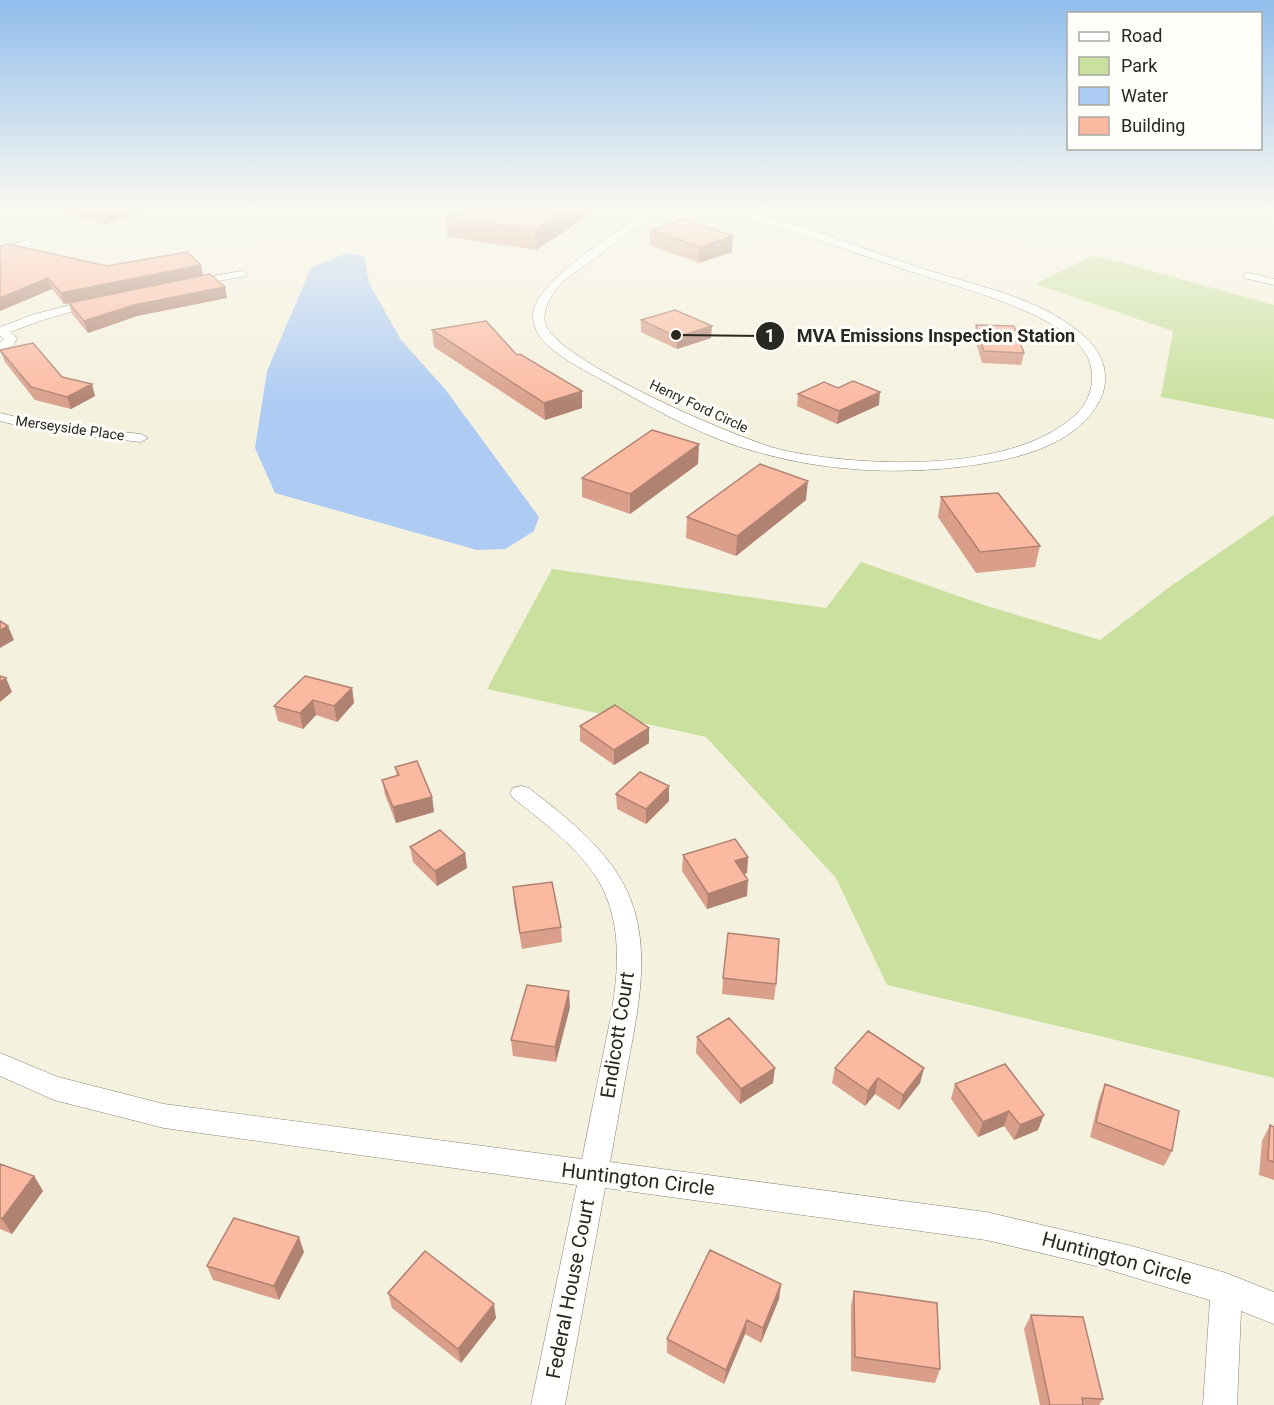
<svg xmlns="http://www.w3.org/2000/svg" width="1274" height="1405" font-family="Roboto,sans-serif">
  <style>
    .green { fill: #c9e09e }
    .water { fill: #adcbf3 }
    .lines { fill: none; stroke-linecap: round; stroke-linejoin: round }
    .street-casing { stroke: #868272; stroke-width: 1 }
    .street { fill: #fff; fill-rule: evenodd }
    .wall { fill: #d99f8a }
    .shaded-wall { fill: #b08271 }
    .building { fill: #fcb9a1; stroke: #b08271; stroke-width: 1.5 }
    .labels { text-anchor: middle; stroke-width: 6; stroke-linejoin: round; paint-order: stroke }
    .far-street-label { font-size: 14px; fill: #282720; stroke: #fffefa }
    .near-street-label { font-size: 20px; fill: #282720; stroke: #fffefa }
    .leader { fill: none; stroke: #282720; stroke-width: 2 }
    .callout-dot { fill: #282720; stroke: #fffefa; stroke-width: 2 }
    .mark-label { font-size: 18px; text-anchor: middle; font-weight: bold; fill: #fff }
    .callout-label { font-size: 18px; text-anchor: middle; font-weight: bold; fill: #282720; stroke: #fffefa; stroke-width: 6; stroke-linejoin: round; paint-order: stroke }
  </style>
  <rect width="100%" height="100%" fill="#f5f1df"/>
  <path class="green" d="M1094 255 1274 305V419L1161 397 1173 331 1035 284Z
    M1274 515V1078L887 985 836 878 706 737 487 689 552 569 826 608 861 562 987 606 1100 640 1171 586Z"/>
  <path class="water" d="M346 253 364 256 369 283 401 340 445 389 539 517 534 531 505 549 477 550 275 493 255 448 267 371 311 268Z"/>
  <g class="lines">
    <g class="street-casing">
      <path id="street" d="M650 209H662L561 283C552 295 542 308 545 323 554 360 742 441 782 450 860 467 1009 474 1073 417 1089 403 1096 384 1090 363 1076 315 949 285 906 270 864 256 822 240 779 228 763 223 747 219 730 216 720 214 707 214 698 209 775 209 849 245 921 268 975 286 1043 297 1086 338 1106 356 1112 383 1096 407 1068 450 1007 461 959 467 908 473 856 472 805 463 782 459 759 453 737 446 690 430 647 405 604 381 586 371 565 361 550 347 540 339 532 327 533 314 536 279 621 230 650 209Z
        M27 240 32 243 31 245 0 256V249Z
        M242 271 248 274 246 276 191 286 185 283 191 280Z
        M1248 273 1274 279V285L1244 278V274Z
        M95 299 101 302 99 304 43 320 10 332 17 338 13 346 0 352V343L4 339 0 336V327L35 314Z
        M0 413 41 423 141 434 148 438 141 442 41 431 0 421Z
        M521 786 529 788C561 813 594 838 617 873 655 931 640 1000 628 1063 622 1096 616 1129 610 1162L986 1212 1132 1246 1226 1273 1274 1292V1324L1241 1311 1237 1405H1203L1210 1300 1203 1298 1096 1266 986 1240 605 1188 565 1405H531L577 1185 164 1128 54 1100 0 1076V1053L58 1077 164 1104 582 1159C589 1126 595 1093 602 1060 614 1003 629 939 601 885 581 849 544 823 513 798L510 793 513 788Z"/>
    </g>
    <use href="#street" class="street"/>
  </g>
  <path class="wall" d="M58 209H148V210L104 224 58 210Z
    M473 209H592V213L536 250 447 237 446 217Z
    M650 230 732 252 699 263 650 245Z
    M0 246 107 266 203 275 225 287 227 298 137 316 88 333 72 314 69 303 64 304 52 289 0 311Z
    M641 320 711 338 677 349 641 332Z
    M976 325 1024 353 1021 365 982 363 974 336Z
    M432 330 517 355 582 391V408L545 420 434 347Z
    M0 350 62 377 95 396 71 409 35 400 5 362Z
    M798 394 879 405 837 424 797 406Z
    M698 464 630 514 582 497V478Z
    M941 497 1040 546 1035 567 976 573 938 517Z
    M806 500 736 556 686 538 687 517Z
    M352 688 354 703 337 722 316 715 303 729 278 721 274 706Z
    M580 726 649 743 614 765 580 741Z
    M395 767 432 797 434 812 396 823 385 795 382 780 397 776Z
    M669 786V801L646 824 617 809 616 794Z
    M410 847 465 853 467 868 437 886 413 862Z
    M683 855 748 857 747 873 744 874 747 896 707 909 682 871Z
    M513 887 561 927 562 942 522 949 514 903Z
    M723 978 776 984 774 1000 722 994Z
    M570 1007 556 1062 513 1056 511 1040Z
    M697 1037 773 1083 740 1104 696 1053Z
    M1005 1064 1038 1130 1014 1140 1004 1126 978 1137 951 1099 955 1084Z
    M835 1068H924L920 1083 899 1110 875 1094 865 1106 832 1083Z
    M1105 1084 1172 1151 1164 1166 1090 1137 1099 1099Z
    M1270 1125 1274 1127V1180L1259 1175 1262 1141Z
    M0 1164 34 1176 43 1191 12 1234 0 1229Z
    M304 1252 279 1300 213 1280 207 1266Z
    M781 1284 779 1299 761 1343 745 1334 724 1384 667 1353V1339Z
    M854 1291 940 1369 935 1383 851 1371V1306Z
    M388 1293 496 1318 461 1363 392 1308Z
    M1031 1315 1103 1399 1099 1405H1040L1024 1329Z"/>
  <path class="shaded-wall" d="M100 209H148V210L104 224Z
    M567 209H592V213L536 250 535 230Z
    M733 236 732 252 699 263V247Z
    M201 265 203 276 64 304 61 293Z
    M48 278 52 289 0 311V298Z
    M225 287 227 298 137 316 88 333 84 321 134 305Z
    M712 326 711 338 677 349V337Z
    M92 384 95 396 71 409 67 397Z
    M582 391V408L545 420 544 403Z
    M880 392 879 405 837 424 839 411Z
    M699 444 698 464 630 514V494Z
    M808 481 806 500 736 556 737 536Z
    M8 626 14 640 0 648V630Z
    M6 678 12 692 0 702V682Z
    M352 688 354 703 337 722 334 706Z
    M313 700 316 715 303 729 300 713Z
    M649 728V743L614 765V750Z
    M669 786V801L646 824V809Z
    M432 797 434 812 396 823 393 807Z
    M465 853 467 868 437 886 435 871Z
    M748 857 747 873 734 877 735 861Z
    M748 880 747 896 707 909 708 894Z
    M569 991 570 1007 556 1062 555 1047Z
    M775 1068 773 1083 740 1104 741 1089Z
    M924 1068 920 1083 899 1110 903 1095Z
    M878 1078 875 1094 865 1106 868 1091Z
    M1009 1111 1004 1126 978 1137 983 1122Z
    M1044 1115 1038 1130 1014 1140 1020 1125Z
    M34 1176 43 1191 12 1234 2 1219Z
    M299 1237 304 1252 279 1300 274 1286Z
    M781 1284 779 1299 761 1343 763 1328Z
    M494 1304 496 1318 461 1363 458 1349Z
    M747 1320 745 1334 724 1384 726 1370Z"/>
  <path class="building" d="M473 209H567L535 230 446 217Z
    M684 219 733 236 699 247 650 230Z
    M8 244 107 266 187 252 201 265 61 293 48 278 0 298V246Z
    M210 274 225 287 134 305 84 321 69 303Z
    M675 310 712 326 677 337 641 320Z
    M486 321 517 355 520 354 582 391 544 403 432 330Z
    M976 325 1014 326 1024 353 984 351Z
    M33 343 62 377 92 384 67 397 31 387 0 350Z
    M853 381 880 392 839 411 798 394 824 382 838 388Z
    M652 430 699 444 630 494 582 478Z
    M760 464 808 481 737 536 687 517Z
    M998 493 1040 546 980 552 941 497Z
    M0 621 8 626 0 630Z
    M0 676 6 678 0 682Z
    M305 676 352 688 334 706 313 700 300 713 274 706Z
    M615 705 649 728 614 750 580 726Z
    M417 761 432 797 393 807 382 780 399 775 395 767Z
    M640 772 669 786 646 809 616 794Z
    M440 830 465 853 435 871 410 847Z
    M735 839 748 857 735 861 748 880 708 894 683 855Z
    M552 882 561 927 520 933 513 887Z
    M728 933 779 939 776 984 723 978Z
    M527 985 569 991 555 1047 511 1040Z
    M729 1018 775 1068 741 1089 697 1037Z
    M868 1031 924 1068 903 1095 878 1078 868 1091 835 1068Z
    M1005 1064 1044 1115 1020 1125 1009 1111 983 1122 955 1084Z
    M1105 1084 1179 1111 1172 1151 1096 1122Z
    M1270 1125 1274 1127V1162L1268 1160Z
    M0 1164 34 1176 2 1219 0 1218Z
    M234 1218 299 1237 274 1286 207 1266Z
    M710 1250 781 1284 763 1328 747 1320 726 1370 667 1339Z
    M425 1251 494 1304 458 1349 388 1293Z
    M854 1291 937 1303 940 1369 855 1357Z
    M1031 1315 1083 1317 1103 1399 1082 1398 1083 1405H1050Z"/>
  <linearGradient id="sky" x2="0" y2="1"><stop stop-color="#90bdec"/><stop offset="0.51" stop-color="#faf9f1"/><stop offset="1" stop-color="#faf9f1" stop-opacity="0"/></linearGradient>
  <rect width="1274" height="406" fill="url(#sky)"/>
  <g class="labels">
    <g class="far-street-label">
      <text transform="translate(699 406) rotate(25)" y="5">Henry Ford Circle</text>
      <text transform="translate(70 428) rotate(8)" y="5">Merseyside Place</text>
    </g>
    <g class="near-street-label">
      <text transform="translate(617 1035) rotate(-81)" y="7">Endicott Court</text>
      <text transform="translate(638 1179) rotate(7)" y="7">Huntington Circle</text>
      <text transform="translate(1117 1258) rotate(15)" y="7">Huntington Circle</text>
      <text transform="translate(570 1289) rotate(-79)" y="7">Federal House Court</text>
    </g>
  </g>
  <path class="leader" d="M676 335L770 336"/>
  <g class="callout-dot">
    <circle cx="676" cy="335" r="6"/>
    <circle cx="770" cy="336" r="15"/>
  </g>
  <g class="mark-label">
    <text x="770" y="342">1</text>
  </g>
  <g class="callout-label">
    <text x="936" y="342">MVA Emissions Inspection Station</text>
  </g>
  <rect x="1067" y="12" width="195" height="138" fill="#fffefa" stroke="#a9a8a3" stroke-width="1.5"/>
  <rect x="1079" y="32" width="30" height="9" fill="#ffffff" stroke="#a9a8a3" stroke-width="1.5"/>
  <text x="1121" y="42" font-size="18" fill="#282720">Road</text>
  <rect x="1079" y="57" width="30" height="18" fill="#c9e09e" stroke="#a9a8a3" stroke-width="1.5"/>
  <text x="1121" y="72" font-size="18" fill="#282720">Park</text>
  <rect x="1079" y="87" width="30" height="18" fill="#adcbf3" stroke="#a9a8a3" stroke-width="1.5"/>
  <text x="1121" y="102" font-size="18" fill="#282720">Water</text>
  <rect x="1079" y="117" width="30" height="18" fill="#fcb9a1" stroke="#a9a8a3" stroke-width="1.5"/>
  <text x="1121" y="132" font-size="18" fill="#282720">Building</text>
</svg>
